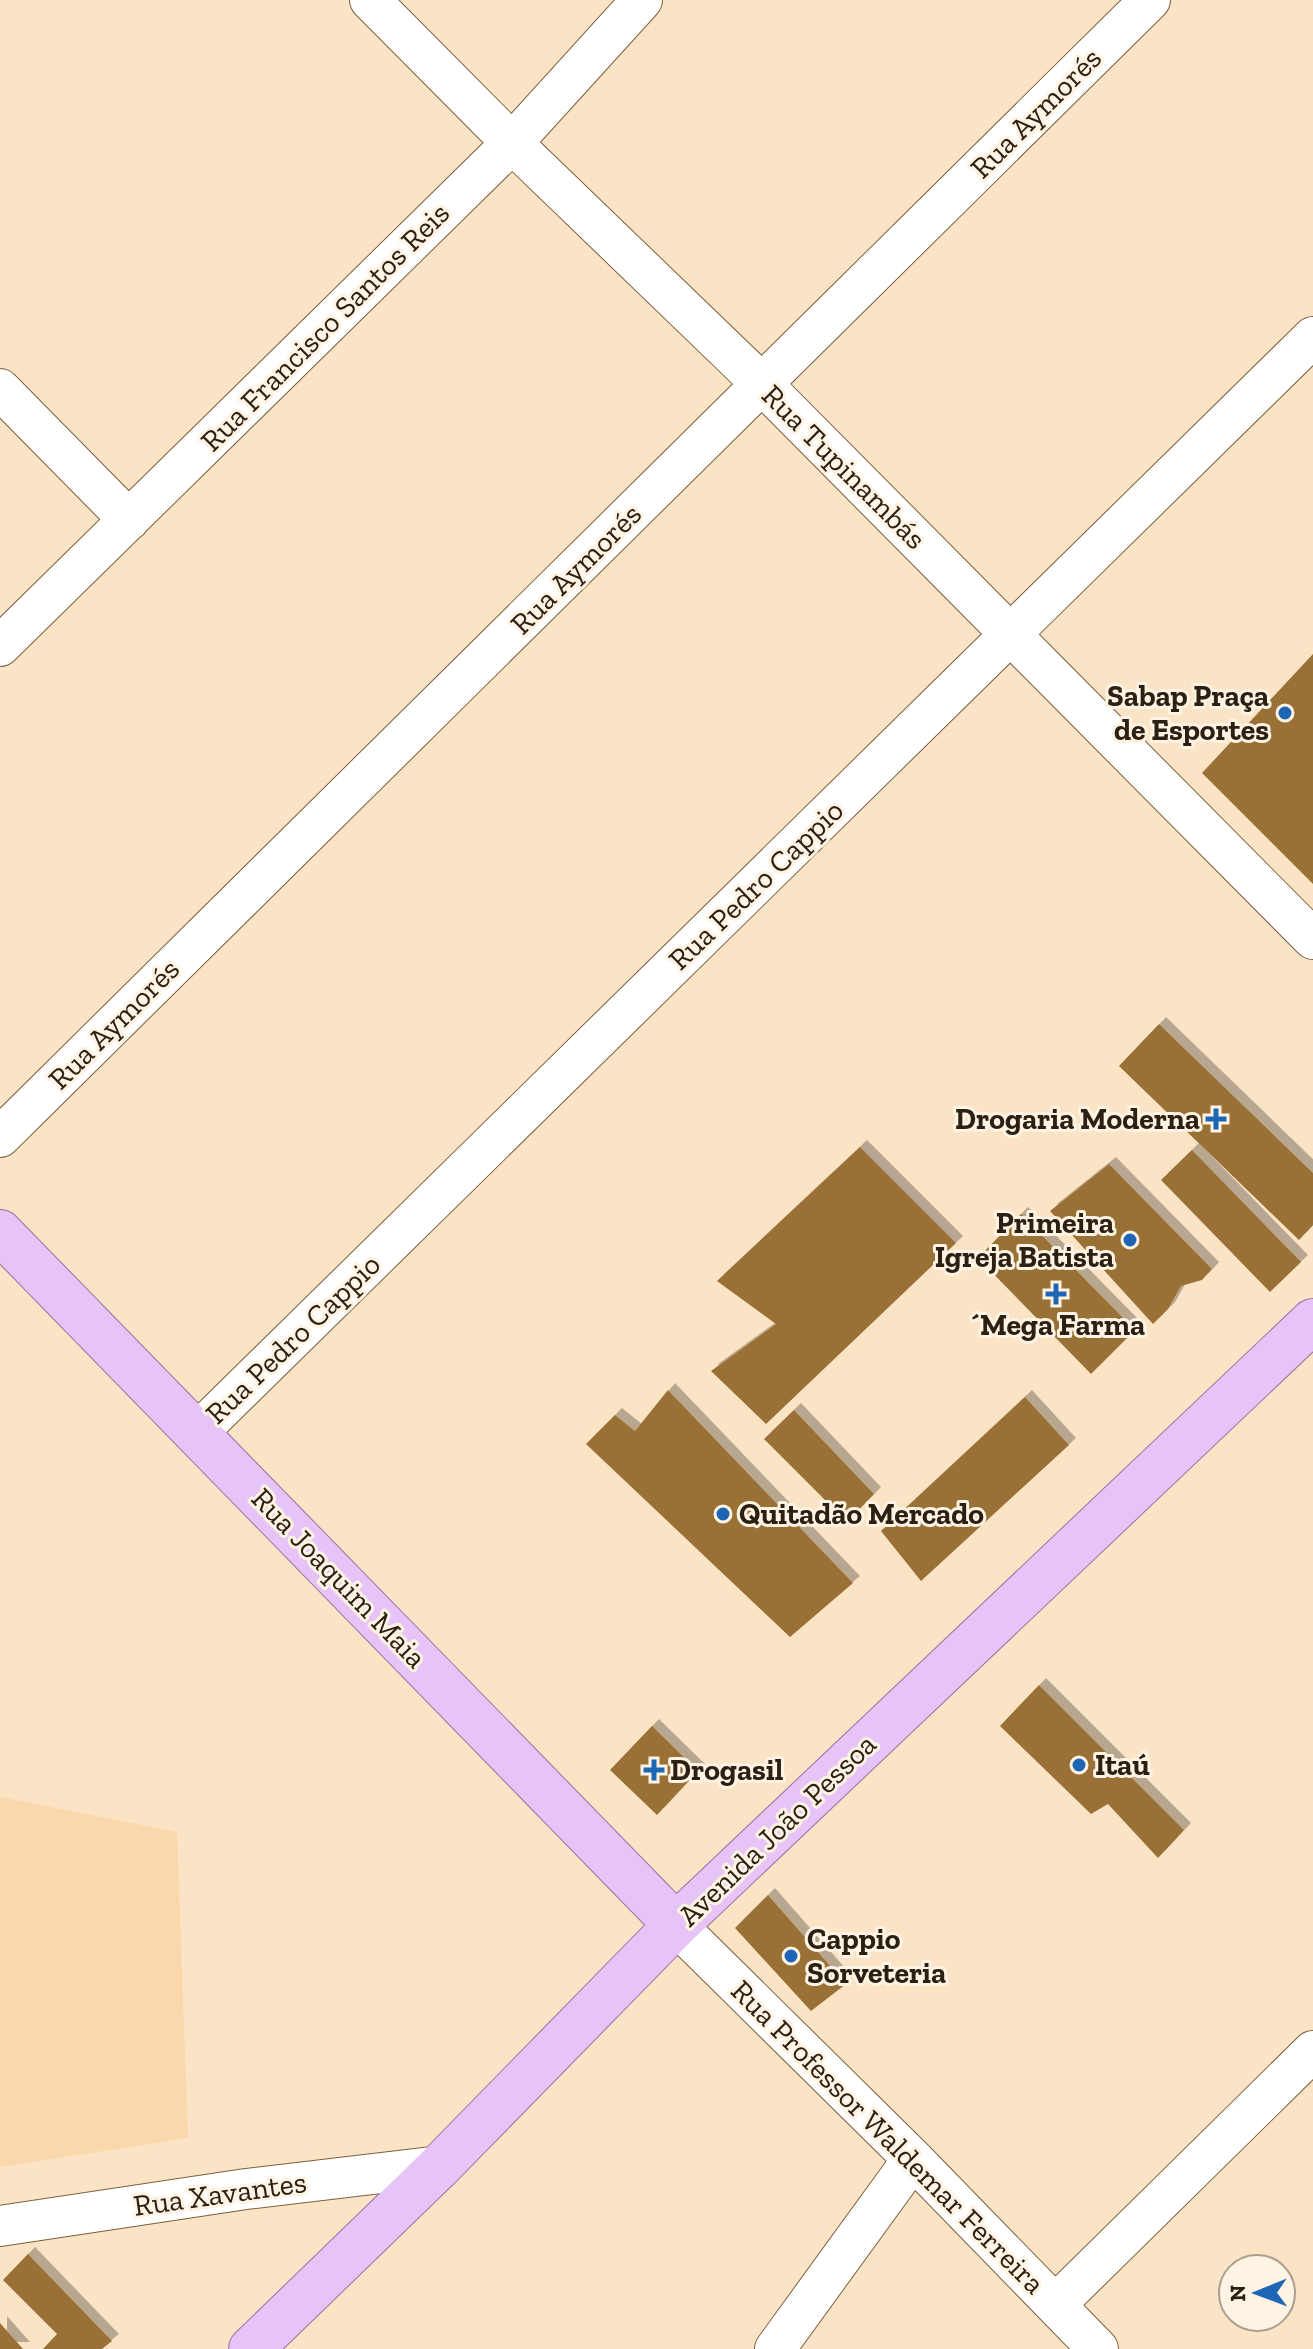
<svg xmlns="http://www.w3.org/2000/svg" width="1313" height="2349" font-family="'Zilla Slab',serif">
  <style>
    .built { fill: #fad8ab }
    .building { fill: #997034; filter: url(#shadow) }
    .lines { fill: none; stroke-linecap: round; stroke-linejoin: round }
    .minor-casing { stroke: #7a603e; stroke-width: 42 }
    .major-casing { stroke: #9a71a3; stroke-width: 46 }
    .minor { stroke: #fff; stroke-width: 40 }
    .major { stroke: #e6c4f7; stroke-width: 44 }
    .poi-dot { fill: #1d65b5; stroke: #fff3e4; stroke-width: 3 }
    .labels { text-anchor: middle; stroke-width: 6; stroke-linejoin: round; paint-order: stroke }
    .street-label { font-size: 30px; fill: #2b2011; stroke: #fff3e4 }
    .poi-label { font-size: 30px; font-weight: bold; fill: #2b2011; stroke: #fff3e4; text-anchor: start }
  </style>
  <defs>
    <filter id="shadow"><feDropShadow dx="7" dy="-7" stdDeviation="0" flood-color="#0004"/></filter>
  </defs>
  <rect width="100%" height="100%" fill="#fbe4c5"/>
  <path class="built" d="M0 1797 177 1832 188 2138 0 2167Z"/>
  <path class="building" d="M1313 654V884L1202 773Z
    M1159 1024 1313 1173V1225L1299 1240 1119 1066Z
    M860 1147 956 1243 766 1424 711 1371 776 1324 717 1281Z
    M1192 1150 1301 1262 1270 1292 1161 1180Z
    M1109 1164 1212 1269 1202 1280 1181 1286 1168 1309 1153 1324 1050 1211Z
    M1021 1214 1135 1330 1091 1374 978 1258Z
    M668 1390 853 1583 790 1637 586 1444 615 1415 635 1431Z
    M1025 1397 1069 1445 921 1581 881 1531Z
    M794 1410 874 1494 847 1522 764 1439Z
    M1039 1685 1184 1830 1158 1858 1108 1804 1091 1814 1000 1726Z
    M652 1726 698 1771 657 1815 610 1770Z
    M768 1895 846 1984 811 2011 735 1928Z
    M28 2254 112 2341 102 2349H43L57 2334 3 2280Z
    M0 2323 23 2349H0Z"/>
  <g class="lines">
    <g class="minor-casing">
      <path id="minor" d="M370 0 512 143 763 385 1313 939
        M0 389 129 520
        M0 646 512 143 642 0
        M0 1137 1150 0
        M197 1433 1313 337
        M676 1925 913 2159 1098 2349
        M0 2226 246 2189 440 2166
        M1055 2305 1313 2051
        M775 2349 913 2159"/>
    </g>
    <g class="major-casing">
      <path id="major" d="M0 1232 676 1925
        M251 2349 440 2166 676 1925 1313 1321"/>
    </g>
    <use href="#minor" class="minor"/>
    <use href="#major" class="major"/>
  </g>
  <g class="poi-dot">
    <circle cx="1285" cy="713" r="8"/>
    <path d="M1212 1107h8v8h8v8h-8v8h-8v-8h-8v-8h8z"/>
    <circle cx="1130" cy="1240" r="8"/>
    <path d="M1052 1282h8v8h8v8h-8v8h-8v-8h-8v-8h8z"/>
    <circle cx="723" cy="1514" r="8"/>
    <circle cx="1079" cy="1765" r="8"/>
    <path d="M650 1758h8v8h8v8h-8v8h-8v-8h-8v-8h8z"/>
    <circle cx="791" cy="1956" r="8"/>
  </g>
  <g class="labels">
    <g class="street-label">
      <text transform="translate(1036 113) rotate(-45)" y="10">Rua Aymorés</text>
      <text transform="translate(325 327) rotate(-45)" y="10">Rua Francisco Santos Reis</text>
      <text transform="translate(844 467) rotate(45)" y="10">Rua Tupinambás</text>
      <text transform="translate(576 569) rotate(-45)" y="10">Rua Aymorés</text>
      <text transform="translate(756 885) rotate(-44)" y="10">Rua Pedro Cappio</text>
      <text transform="translate(114 1024) rotate(-45)" y="10">Rua Aymorés</text>
      <text transform="translate(293 1339) rotate(-44)" y="10">Rua Pedro Cappio</text>
      <text transform="translate(339 1578) rotate(46)" y="10">Rua Joaquim Maia</text>
      <text transform="translate(777 1830) rotate(-44)" y="10">Avenida João Pessoa</text>
      <text transform="translate(888 2137) rotate(45)" y="10">Rua Professor Waldemar Ferreira</text>
      <text transform="translate(220 2194) rotate(-8)" y="10">Rua Xavantes</text>
    </g>
    <g class="poi-label">
      <text x="1269" y="706" text-anchor="end">Sabap Praça<tspan x="1269" dy="34">de Esportes</tspan></text>
      <text x="1200" y="1129" text-anchor="end">Drogaria Moderna</text>
      <text x="1114" y="1233" text-anchor="end">Primeira<tspan x="1114" dy="34">Igreja Batista</tspan></text>
      <text x="1056" y="1335" text-anchor="middle">´Mega Farma</text>
      <text x="739" y="1524">Quitadão Mercado</text>
      <text x="1095" y="1775">Itaú</text>
      <text x="670" y="1780">Drogasil</text>
      <text x="807" y="1949">Cappio<tspan x="807" dy="34">Sorveteria</tspan></text>
    </g>
  </g>
  <g transform="translate(1257 2293) rotate(269)"><circle r="38" fill="#fff3e4" stroke="#aa9f90" stroke-width="2"/>
  <path d="M0-6L14 30L0 20L-14 30Z" fill="#1d65b5"/>
  <text y="-12" font-size="22" font-weight="bold" text-anchor="middle" fill="#2b2011">N</text>
  </g>
</svg>
